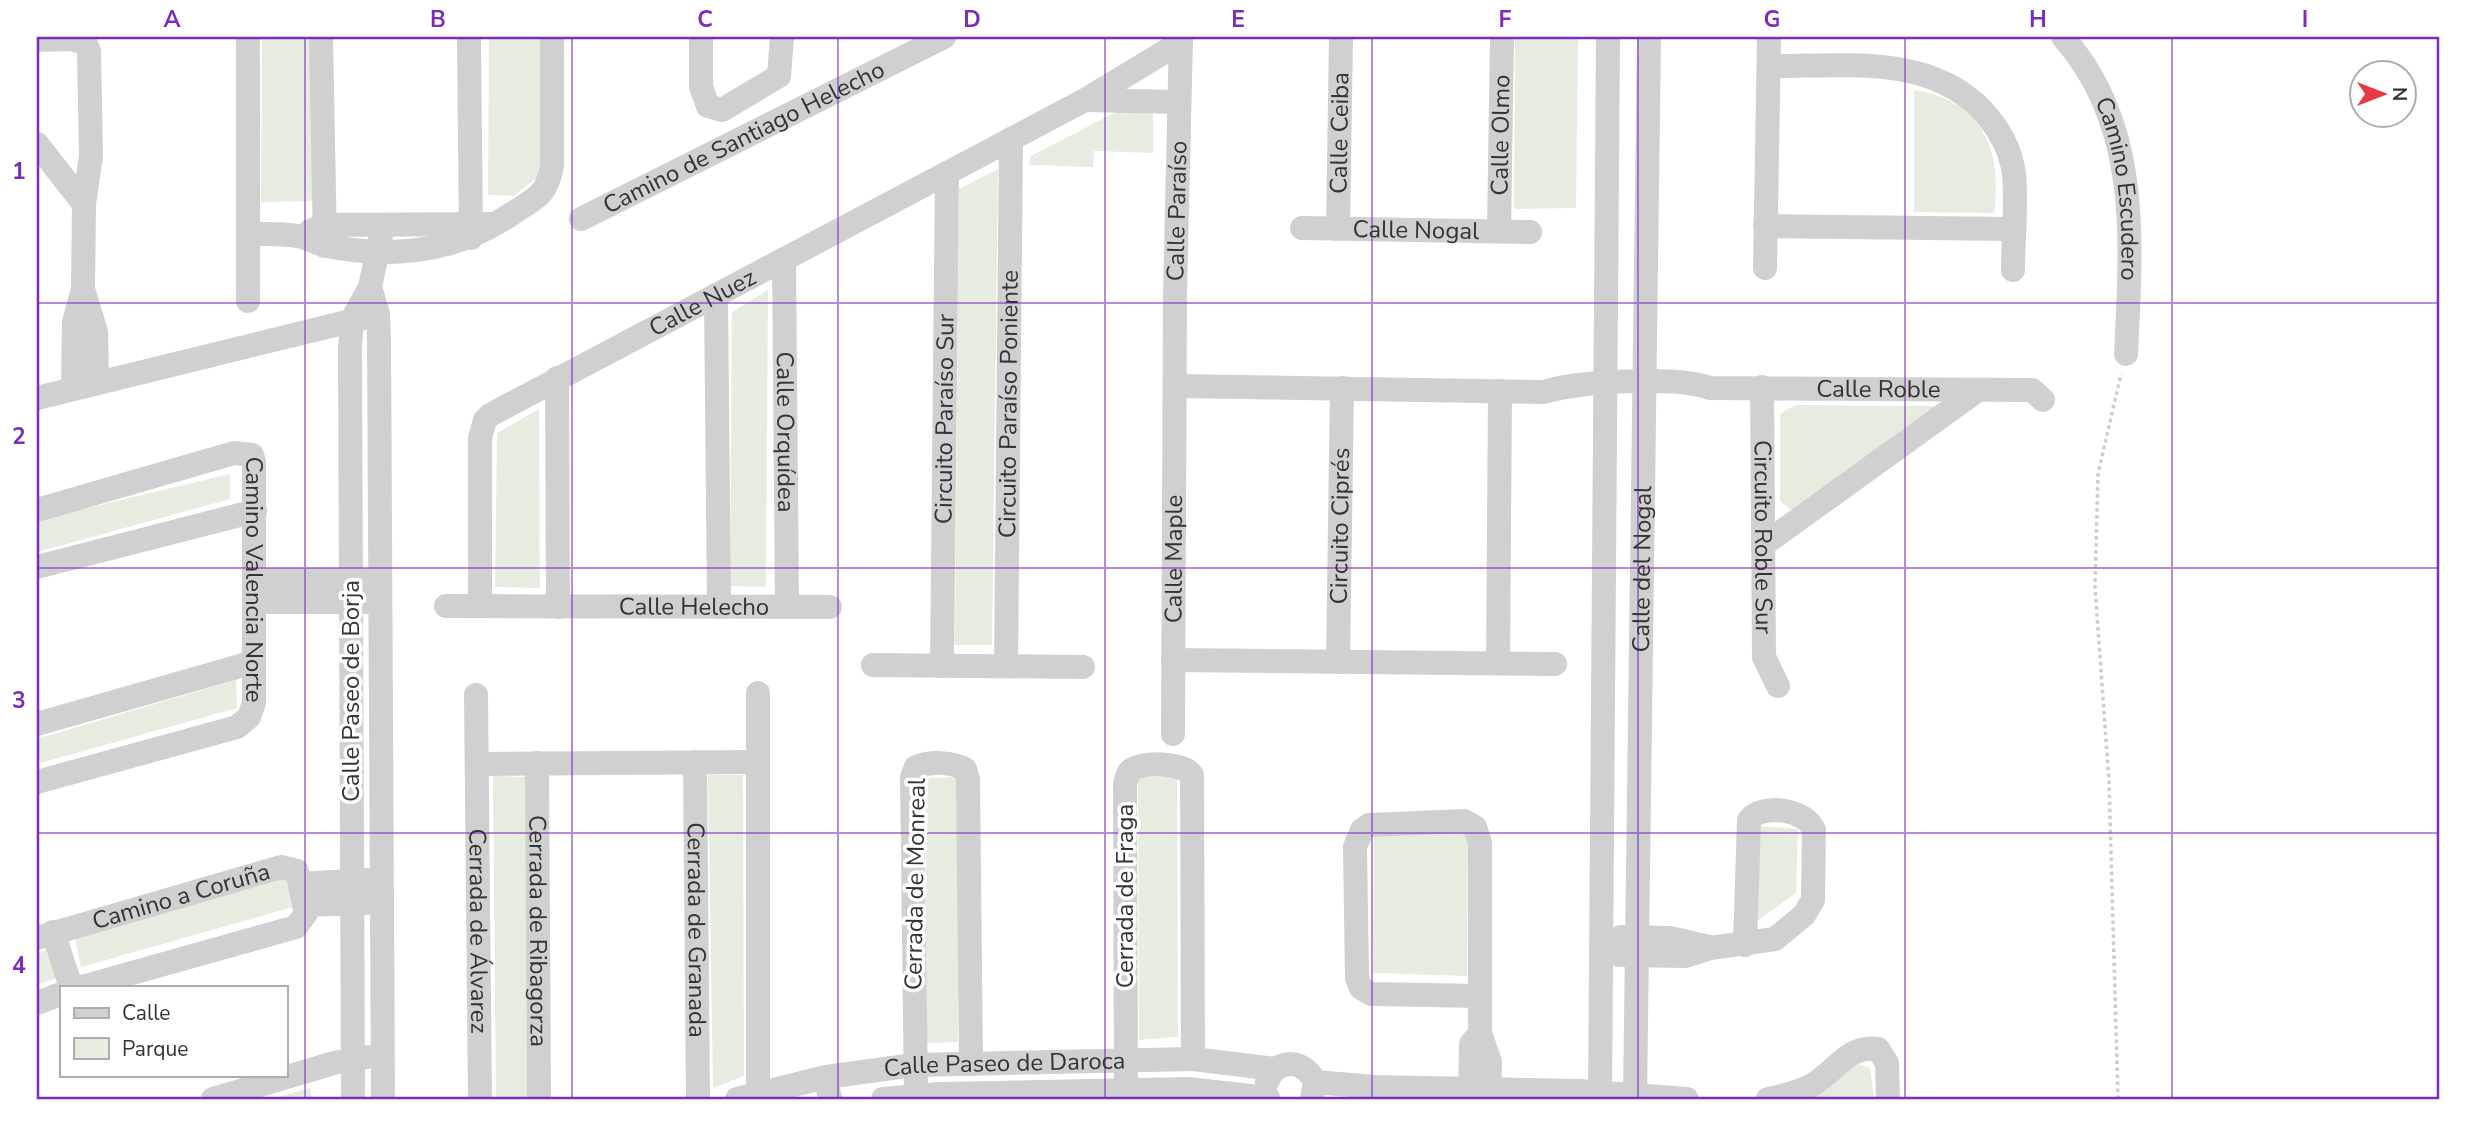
<svg xmlns="http://www.w3.org/2000/svg" width="2477" height="1136" font-family="'Nunito Sans',sans-serif">
  <style>
    .green { fill: #e6ecdf }
    .lines { fill: none; stroke-linecap: round; stroke-linejoin: round }
    .path { stroke: #cdcdcd; stroke-width: 3.5; stroke-dasharray: 3.5 3.5; stroke-linecap: butt }
    .minor { stroke: #d0d0d0; stroke-width: 24 }
    .grid { fill: none; stroke: #7b2cbf; stroke-width: 2; stroke-opacity: 0.55 }
    .labels { text-anchor: middle; stroke-width: 7; stroke-linejoin: round; paint-order: stroke }
    .street-label { font-size: 24px; fill: #333; stroke: #fff }
    .neatline { fill: none; stroke: #7b2cbf; stroke-width: 2.5 }
    .grid-label { font-size: 23px; text-anchor: middle; font-weight: bold; fill: #7b2cbf }
  </style>
  <rect width="100%" height="100%" fill="#fff"/>
  <path class="green" d="M262 37H314V201L261 202Z
    M489 37H540V175L514 196 488 195Z
    M1515 37H1578L1576 208 1514 209Z
    M1914 90C1982 100 2003 150 1994 213L1914 212Z
    M1116 112 1153 113V153L1094 151 1093 167 1029 165 1031 156Z
    M998 169 992 645H955L959 189Z
    M768 290 766 587 730 586 732 312Z
    M1795 405 1942 406 1791 510 1780 501V414Z
    M539 409 540 588 495 587 497 433Z
    M230 474V499L37 552V520Z
    M236 680 237 708 40 763 37 739Z
    M708 775H743L744 1076 713 1088Z
    M493 776 526 777 527 1099H496Z
    M1177 776 1178 1037 1139 1040 1138 777Z
    M959 777 958 1042 927 1043 925 778Z
    M1757 826 1798 829 1796 893 1757 921Z
    M1468 831 1467 976 1373 973 1374 836Z
    M288 877 293 907 81 967 75 938Z
    M46 950 56 978 37 985V953Z
    M1857 1064 1870 1068 1874 1099H1813Z
    M310 1088 312 1099H271Z"/>
  <g class="lines">
    <path class="path" d="M2118 1099 2109 782 2095 587 2098 474 2121 374"/>
    <g class="minor">
      <path d="M248 37V301"/>
      <path d="M321 37 325 246"/>
      <path d="M469 37 471 238"/>
      <path d="M701 37V87L708 106 722 110 779 76 782 37"/>
      <path id="s1" d="M2063 37C2142 126 2131 244 2126 354"/>
      <path d="M37 40 73 39 86 44 89 51 91 156 84 204"/>
      <path d="M1769 66C1841 67 1926 53 1981 109 1998 127 2011 150 2014 174 2017 205 2013 239 2013 270"/>
      <path d="M1086 100 1179 102"/>
      <path d="M37 144 84 204 83 289 74 322 73 389"/>
      <path id="s2" d="M581 219 944 37"/>
      <path d="M1765 226 2013 229"/>
      <path id="s3" d="M1302 228 1530 232"/>
      <path id="s4" d="M1338 229 1341 37"/>
      <path d="M310 231 325 225 490 224"/>
      <path id="s5" d="M1499 231 1502 37"/>
      <path d="M248 234C264 234 281 233 297 236 307 237 317 244 327 246 395 259 456 252 513 213 536 198 547 195 552 166V37"/>
      <path id="s6" d="M784 259 787 607"/>
      <path d="M1765 268 1769 37"/>
      <path d="M370 287 378 314 379 338 383 1099"/>
      <path d="M83 289 96 332 97 383"/>
      <path d="M716 295 719 607"/>
      <path d="M557 378 558 607"/>
      <path id="s7" d="M1176 386 1544 392C1576 381 1679 376 1710 388L2032 390 2043 400"/>
      <path id="s8" d="M1762 387 1764 657 1778 686"/>
      <path d="M37 398 367 317"/>
      <path id="s9" d="M37 510 234 453 252 455 254 462V703L249 717 237 727 37 782"/>
      <path d="M1763 545 1978 390"/>
      <path d="M37 567 255 511"/>
      <path d="M255 580H365"/>
      <path d="M255 602H365"/>
      <path id="s10" d="M446 606 830 607"/>
      <path id="s11" d="M480 606V438L485 420 490 415 1085 100 1181 42"/>
      <path d="M1173 660 1555 664"/>
      <path id="s12" d="M1338 662 1342 388"/>
      <path d="M1498 663 1500 391"/>
      <path d="M873 665 1083 667"/>
      <path id="s13" d="M942 666 947 173"/>
      <path id="s14" d="M1006 666 1011 139"/>
      <path d="M758 693V1093"/>
      <path id="s15" d="M476 695 480 1099"/>
      <path d="M37 724 254 662"/>
      <path id="s16" d="M1173 734 1175 294 1181 37"/>
      <path id="s17" d="M695 762 698 1099"/>
      <path id="s18" d="M537 763 539 1099"/>
      <path d="M477 764 758 762"/>
      <path d="M300 884 366 880"/>
      <path d="M304 905 366 903"/>
      <path d="M53 932 71 987"/>
      <path d="M1621 937 1670 938 1709 947"/>
      <path id="s19" d="M37 938 281 867 297 871 306 913 296 927 82 987"/>
      <path d="M1619 955 1685 956 1710 948 1775 939 1804 915 1813 900 1814 830C1806 809 1762 803 1749 820L1745 945"/>
      <path d="M1479 996 1371 994 1361 988 1357 978 1355 847 1362 830 1369 825 1464 821 1475 827 1480 843V1033L1490 1062 1489 1099"/>
      <path d="M37 1003 61 994"/>
      <path d="M826 1077 830 1099"/>
      <path d="M1267 1082C1277 1057 1304 1059 1315 1082L1312 1099"/>
      <path d="M1315 1082 1375 1087 1579 1091 1687 1099"/>
      <path d="M1126 1091 1125 783C1125 782 1129 772 1129 772 1139 760 1185 763 1192 775L1193 1059"/>
      <path d="M916 1096 912 777 916 767C930 761 952 762 965 769L968 779 971 1064"/>
      <path d="M213 1099 334 1063 367 1057"/>
      <path d="M353 1099 350 348 352 320 370 287 383 226"/>
      <path id="s20" d="M737 1099 826 1077 914 1065 1193 1059 1275 1069"/>
      <path d="M883 1099 940 1094 1188 1089 1268 1098"/>
      <path d="M1470 1099 1471 1044 1480 1033"/>
      <path d="M1600 1099 1608 37"/>
      <path id="s21" d="M1635 1099 1649 37"/>
      <path d="M1768 1099C1783 1096 1799 1092 1812 1085 1835 1072 1849 1044 1878 1049L1887 1063 1888 1099"/>
    </g>
  </g>
  <path class="grid" d="M305 37V1099M572 37V1099M838 37V1099M1105 37V1099M1372 37V1099M1638 37V1099M1905 37V1099M2172 37V1099M37 303H2440M37 568H2440M37 833H2440"/>
  <g class="labels">
    <g class="street-label">
      <text dy="8" stroke="none"><textPath href="#s4" startOffset="96">Calle Ceiba</textPath></text>
      <text dy="8" stroke="none"><textPath href="#s5" startOffset="96">Calle Olmo</textPath></text>
      <text dy="8" stroke="none"><textPath href="#s2" startOffset="182">Camino de Santiago Helecho</textPath></text>
      <text dy="8" stroke="none"><textPath href="#s1" startOffset="166">Camino Escudero</textPath></text>
      <text dy="8" stroke="none"><textPath href="#s16" startOffset="523">Calle Paraíso</textPath></text>
      <text dy="8" stroke="none"><textPath href="#s3" startOffset="114">Calle Nogal</textPath></text>
      <text dy="8" stroke="none"><textPath href="#s11" startOffset="434">Calle Nuez</textPath></text>
      <text dy="8" stroke="none"><textPath href="#s7" startOffset="704">Calle Roble</textPath></text>
      <text dy="8" stroke="none"><textPath href="#s14" startOffset="262">Circuito Paraíso Poniente</textPath></text>
      <text dy="8" stroke="none"><textPath href="#s13" startOffset="247">Circuito Paraíso Sur</textPath></text>
      <text dy="8" stroke="none"><textPath href="#s6" startOffset="173">Calle Orquídea</textPath></text>
      <text dy="8" stroke="none"><textPath href="#s12" startOffset="136">Circuito Ciprés</textPath></text>
      <text dy="8" stroke="none"><textPath href="#s8" startOffset="150">Circuito Roble Sur</textPath></text>
      <text dy="8" stroke="none"><textPath href="#s16" startOffset="175">Calle Maple</textPath></text>
      <text dy="8" stroke="none"><textPath href="#s21" startOffset="530">Calle del Nogal</textPath></text>
      <text dy="8" stroke="none"><textPath href="#s9" startOffset="348">Camino Valencia Norte</textPath></text>
      <text dy="8" stroke="none"><textPath href="#s10" startOffset="248">Calle Helecho</textPath></text>
      <text transform="translate(351 691) rotate(-90)" y="8">Calle Paseo de Borja</text>
      <text transform="translate(915 884) rotate(-89)" y="8">Cerrada de Monreal</text>
      <text dy="8" stroke="none"><textPath href="#s19" startOffset="150">Camino a Coruña</textPath></text>
      <text transform="translate(1125 896) rotate(-90)" y="8">Cerrada de Fraga</text>
      <text dy="8" stroke="none"><textPath href="#s15" startOffset="236">Cerrada de Álvarez</textPath></text>
      <text dy="8" stroke="none"><textPath href="#s18" startOffset="168">Cerrada de Ribagorza</textPath></text>
      <text dy="8" stroke="none"><textPath href="#s17" startOffset="168">Cerrada de Granada</textPath></text>
      <text dy="8" stroke="none"><textPath href="#s20" startOffset="271">Calle Paseo de Daroca</textPath></text>
    </g>
  </g>
  <rect width="2477" height="1136" fill="none" stroke="#ffffff" stroke-width="77"/>
  <rect x="60" y="986" width="228" height="91" fill="#ffffff" stroke="#adadad" stroke-width="2"/>
  <rect x="74" y="1008" width="35" height="10" fill="#d0d0d0" stroke="#adadad" stroke-width="2"/>
  <text x="122" y="1020" font-size="21" fill="#333333">Calle</text>
  <rect x="74" y="1038" width="35" height="21" fill="#e6ecdf" stroke="#adadad" stroke-width="2"/>
  <text x="122" y="1056" font-size="21" fill="#333333">Parque</text>
  <g transform="translate(2383 94) rotate(90)"><circle r="33" fill="#ffffff" stroke="#adadad" stroke-width="2"/>
  <path d="M0-5L12 26L0 18L-12 26Z" fill="#e63946"/>
  <text y="-10" font-size="19" font-weight="bold" text-anchor="middle" fill="#333333">N</text>
  </g>
  <rect x="38" y="38" width="2400" height="1060" class="neatline"/>
  <g class="grid-label">
    <text x="172" y="27">A</text>
    <text x="438" y="27">B</text>
    <text x="705" y="27">C</text>
    <text x="972" y="27">D</text>
    <text x="1238" y="27">E</text>
    <text x="1505" y="27">F</text>
    <text x="1772" y="27">G</text>
    <text x="2038" y="27">H</text>
    <text x="2305" y="27">I</text>
    <text x="19" y="179">1</text>
    <text x="19" y="444">2</text>
    <text x="19" y="708">3</text>
    <text x="19" y="973">4</text>
  </g>
</svg>
